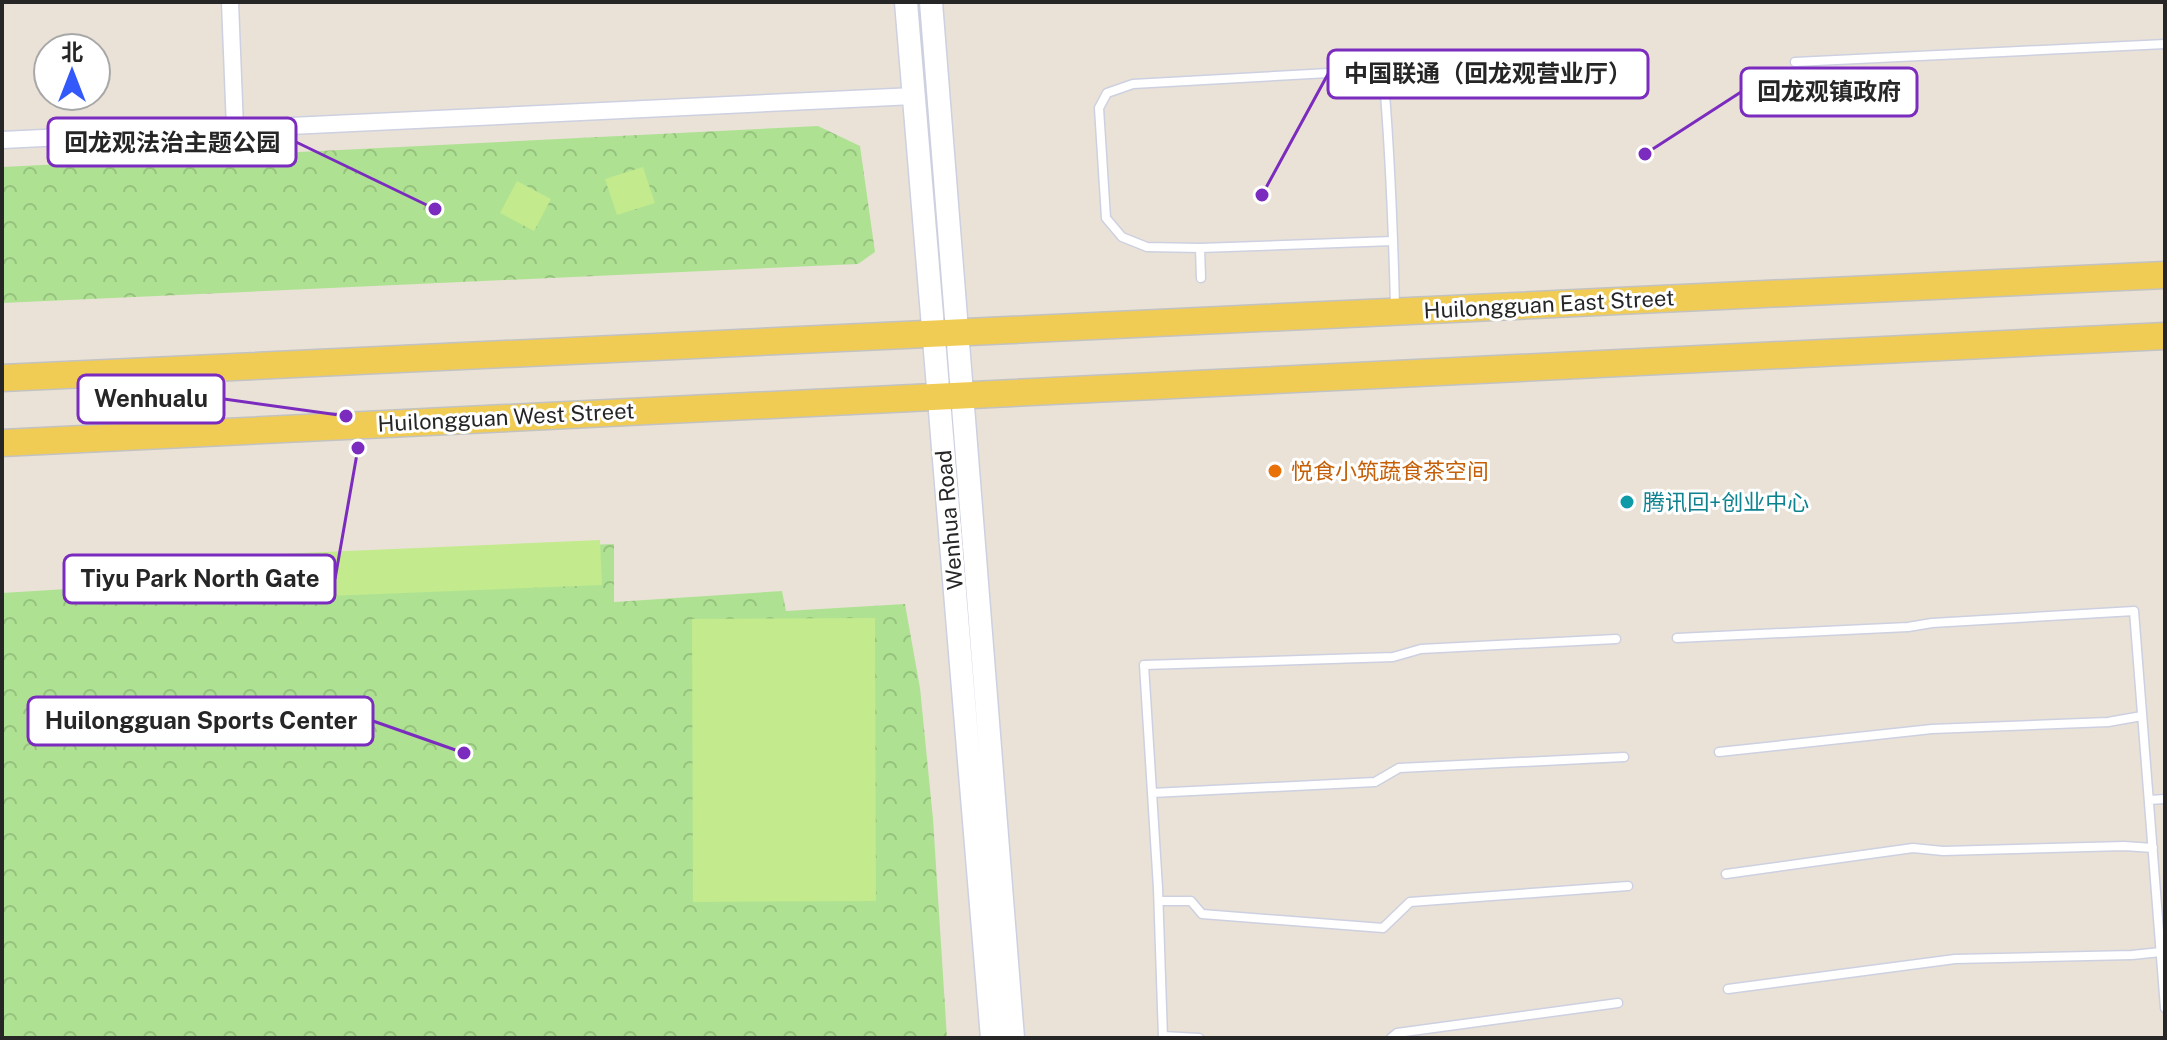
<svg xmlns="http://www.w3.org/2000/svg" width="2167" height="1040" font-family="'Public Sans','Noto Sans SC',sans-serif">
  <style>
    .forest { fill: url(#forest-crowns) }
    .pitch { fill: #c3ea8d }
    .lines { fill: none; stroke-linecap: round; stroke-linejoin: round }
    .lane-casing { stroke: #cdd0e0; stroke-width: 11 }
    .street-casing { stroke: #cdd0e0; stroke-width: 19 }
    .secondary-casing { stroke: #cdd0e0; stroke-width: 25 }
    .primary-casing { stroke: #c2c2c2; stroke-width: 29 }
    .lane { stroke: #fff; stroke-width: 8 }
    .street { stroke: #fff; stroke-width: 16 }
    .secondary { stroke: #fff; stroke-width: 22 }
    .primary { stroke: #f1cc55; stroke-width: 26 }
    .food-dot { fill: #e8710a; stroke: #fff; stroke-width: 3 }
    .culture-dot { fill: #0f9aa8; stroke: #fff; stroke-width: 3 }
    .labels { text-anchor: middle; stroke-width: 6; stroke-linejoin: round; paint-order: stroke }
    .street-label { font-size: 22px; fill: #262626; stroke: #fff }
    .food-label { font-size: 22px; fill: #c56008; stroke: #fff; text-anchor: start }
    .culture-label { font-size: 22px; fill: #0d838f; stroke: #fff; text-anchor: start }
    .leader { fill: none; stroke: #7b2cbf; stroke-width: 3 }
    .callout-dot { fill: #7b2cbf; stroke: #fff; stroke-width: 3 }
    .callout { fill: #fff; stroke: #7b2cbf; stroke-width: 3 }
    .callout-label { font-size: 24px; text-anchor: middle; font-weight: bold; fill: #262626 }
  </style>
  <defs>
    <pattern id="forest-crowns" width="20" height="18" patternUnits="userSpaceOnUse" patternTransform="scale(2)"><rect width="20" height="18" fill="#aee292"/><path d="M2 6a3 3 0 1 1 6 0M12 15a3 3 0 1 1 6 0" fill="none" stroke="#96c27e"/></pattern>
  </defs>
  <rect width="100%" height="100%" fill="#eae2d7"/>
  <path class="forest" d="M818 126 860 146 875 252 858 264 2 303V167Z
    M614 544V602L782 591 786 611 905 604 920 688 933 819 947 1038H2V593L99 587 101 556 268 559Z"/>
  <path class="pitch" d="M643 167 655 203 617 215 605 179Z
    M517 181 551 199 534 231 500 213Z
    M600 540 602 585 254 599 252 555Z
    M108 554H177V604H108Z
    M875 618 876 901 693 902 692 619Z"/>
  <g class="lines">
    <g class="lane-casing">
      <path id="lane" d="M1795 62 2165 44
        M1393 241 1200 248 1147 247 1122 237 1106 218 1099 108 1107 93 1133 84 1383 70C1390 148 1393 227 1395 306
        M1200 248 1201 278
        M1677 638 1908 627 1932 623 2134 611 2165 1008
        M1719 752 1932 729 2108 722 2142 716
        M1152 793 1375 782 1399 768 1624 757
        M2149 800 2165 799
        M1726 874 1913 848 1943 851 2124 846 2153 848
        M1159 901H1191L1202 914 1383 928 1410 902 1628 886
        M1728 989 1955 959 2132 955 2161 952
        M1163 1036 1199 1038
        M1163 1038 1158 888 1144 665 1393 657 1421 649 1616 639
        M1391 1038 1397 1033 1618 1003"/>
    </g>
    <g class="street-casing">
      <path id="street" d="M230 2 235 128
        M2 140 914 96"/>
    </g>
    <g class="secondary-casing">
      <path id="secondary" d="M906 2 992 1038
        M931 2 1013 1038"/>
    </g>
    <g class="primary-casing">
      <path id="primary" d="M2 378 2165 275
        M2 443 2165 336"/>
    </g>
    <use href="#lane" class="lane"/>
    <use href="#street" class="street"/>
    <use href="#secondary" class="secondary"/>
    <use href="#primary" class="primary"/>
  </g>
  <circle class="food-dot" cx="1275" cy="471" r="8"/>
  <circle class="culture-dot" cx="1627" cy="502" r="8"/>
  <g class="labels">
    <g class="street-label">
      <text transform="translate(1549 304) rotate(-3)" y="8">Huilongguan East Street</text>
      <text transform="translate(506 417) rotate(-3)" y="8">Huilongguan West Street</text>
      <text transform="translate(949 520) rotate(-95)" y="8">Wenhua Road</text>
    </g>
    <g class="food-label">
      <text x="1291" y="479">悦食小筑蔬食茶空间</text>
    </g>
    <g class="culture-label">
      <text x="1643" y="510">腾讯回+创业中心</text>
    </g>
  </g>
  <path class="leader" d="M1262 195L1328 74M1645 154L1741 92M435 209L296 142M346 416L224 399M358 448L335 579M464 753L373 721"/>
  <g class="callout-dot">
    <circle cx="1262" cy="195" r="8"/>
    <circle cx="1645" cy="154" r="8"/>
    <circle cx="435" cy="209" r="8"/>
    <circle cx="346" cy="416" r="8"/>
    <circle cx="358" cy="448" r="8"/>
    <circle cx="464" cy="753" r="8"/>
  </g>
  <g class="callout">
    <rect x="1328" y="50" width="320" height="48" rx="8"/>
    <rect x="1741" y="68" width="176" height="48" rx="8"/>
    <rect x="48" y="118" width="248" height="48" rx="8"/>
    <rect x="78" y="375" width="146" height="48" rx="8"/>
    <rect x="64" y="555" width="271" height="48" rx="8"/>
    <rect x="28" y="697" width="345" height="48" rx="8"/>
  </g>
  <g class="callout-label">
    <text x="1488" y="82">中国联通（回龙观营业厅）</text>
    <text x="1829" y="100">回龙观镇政府</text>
    <text x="172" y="151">回龙观法治主题公园</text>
    <text x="151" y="407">Wenhualu</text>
    <text x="200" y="587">Tiyu Park North Gate</text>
    <text x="201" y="729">Huilongguan Sports Center</text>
  </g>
  <rect width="2167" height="1040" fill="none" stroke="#262626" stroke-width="8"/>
  <g transform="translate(72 72)"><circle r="38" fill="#ffffff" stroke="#a8a8a8" stroke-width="2"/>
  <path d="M0-6L14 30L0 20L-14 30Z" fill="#3359fb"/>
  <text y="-12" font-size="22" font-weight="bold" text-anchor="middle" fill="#262626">北</text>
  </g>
</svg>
